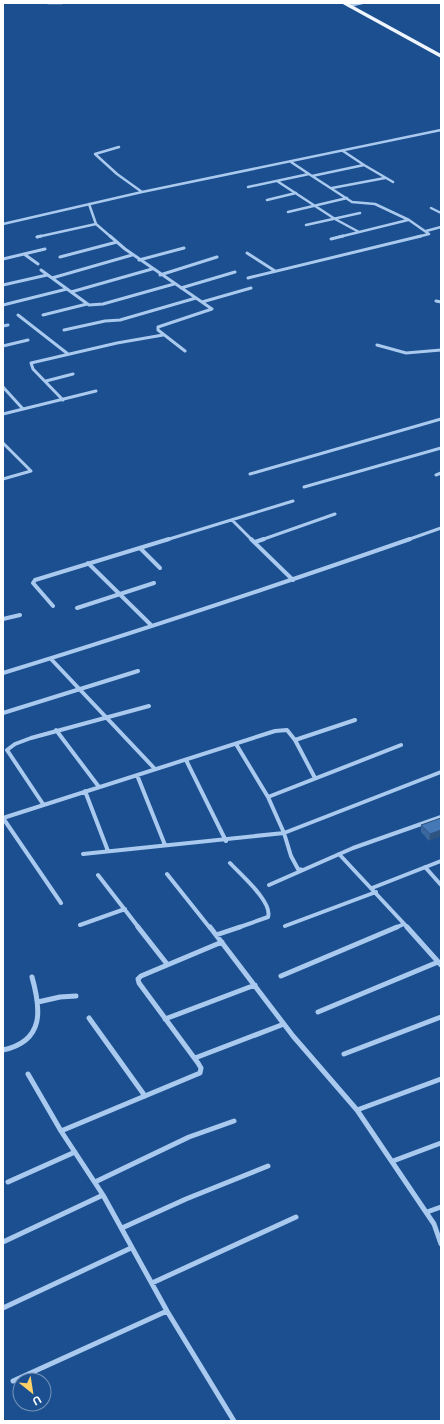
<svg xmlns="http://www.w3.org/2000/svg" width="444" height="1424" font-family="Helvetica,sans-serif">
  <style>
    .lines { fill: none; stroke-linecap: round; stroke-linejoin: round }
    .street-far3 { stroke: #a9c9ee; stroke-width: 2.5 }
    .street-far2 { stroke: #a9c9ee; stroke-width: 3 }
    .street-far1 { stroke: #a9c9ee; stroke-width: 4 }
    .street { stroke: #a9c9ee; stroke-width: 5 }
    .primary { fill: #f0f6ff; fill-rule: evenodd }
    .wall { fill: #3a679d }
    .shaded-wall { fill: #305480 }
    .building { fill: #4478b7; stroke: #305480 }
  </style>
  <rect width="100%" height="100%" fill="#1b4f8f"/>
  <g class="lines">
    <path class="street-far3" d="M48 3H62
      M349 6 362 3
      M119 147 95 154 117 174 142 192
      M291 162 312 176 364 165 343 151
      M364 165 393 182
      M312 176 352 202 375 204 409 220 429 234 417 237
      M277 181 335 219 359 232
      M248 187 309 174
      M332 188 385 178
      M267 200 296 193
      M89 204 96 224 111 237
      M431 208 441 213
      M288 212 347 198
      M3 224 142 192 441 130
      M306 225 360 213
      M426 231 441 227
      M37 237 96 224
      M339 237 408 220"/>
    <path class="street-far2" d="M110 236 125 249 212 309 158 327V330L185 351
      M37 237 41 236
      M331 239 343 236
      M247 253 275 271
      M24 254 38 264
      M60 257 117 242
      M3 259 45 249
      M139 260 184 248
      M41 270 89 305 103 304 174 284
      M160 275 217 257
      M52 278 132 255
      M248 278 421 236
      M3 285 47 275
      M181 288 235 272
      M71 292 152 269
      M436 301 441 302
      M202 302 251 288
      M3 305 67 289
      M18 315 68 354
      M43 315 87 304
      M3 326 8 325
      M64 330 105 321 120 320 196 298
      M377 345 406 353 441 350
      M3 346 28 340
      M46 381 73 374
      M3 387 23 409
      M63 400 33 369 31 363 117 343 163 335
      M3 414 96 391
      M3 443 31 471 3 479
      M250 474 441 419
      M436 475 441 473
      M304 487 441 448
      M232 520 252 540
      M166 540 293 501
      M261 540 335 514
      M407 540 441 528"/>
    <path class="street-far1" d="M251 539 293 580
      M255 542 264 539
      M140 548 160 568
      M88 563 151 625
      M53 606 33 583 35 580 169 539
      M77 608 154 583
      M3 619 20 615
      M51 659 155 769
      M3 673C140 631 275 586 410 539
      M3 713 138 671
      M56 730 99 787
      M295 740 355 720
      M186 760 226 841
      M137 775 165 845
      M85 791 108 851
      M268 797 401 745
      M43 804 7 750 15 744 31 738 149 706
      M3 818 275 731 287 730 295 740 315 778
      M3 818 61 903
      M83 854 284 833 268 797 236 744
      M339 854 408 928
      M230 863C240 874 273 902 268 917L237 928
      M425 867 441 885
      M303 870 298 869 291 856 284 833 441 772
      M167 874 210 928
      M98 875 139 928
      M269 885 353 848 441 817
      M372 888 441 861
      M80 925 125 909
      M285 926 376 892
      M395 928 404 924"/>
    <path class="street" d="M138 927 167 964
      M210 927 293 1036 357 1110 434 1224 441 1244
      M407 927 441 965
      M216 935 240 927
      M281 976 397 927
      M38 1002 60 997 76 996
      M318 1012 438 962
      M89 1018 145 1096
      M165 1019 255 985
      M3 1050C45 1041 41 1009 32 977
      M344 1054 441 1017
      M195 1058 284 1024
      M28 1074 61 1131 103 1195 167 1311 234 1421
      M357 1110 441 1079
      M61 1131 200 1073 201 1068 198 1063 139 983 138 979 141 976 222 942
      M393 1161 441 1143
      M8 1182 75 1152
      M95 1182 189 1137 234 1121
      M427 1212 441 1207
      M122 1228 186 1199 268 1166
      M3 1242 103 1195
      M152 1283 296 1217
      M3 1308 131 1248
      M13 1381 167 1311"/>
    <path class="primary" d="M341 3H348L441 54V58Z"/>
  </g>
  <path class="wall" d="M441 818 429 841 421 832V825Z"/>
  <path class="shaded-wall" d="M441 830V836L429 841 430 834Z"/>
  <path class="building" d="M441 818V830L430 834 421 825Z"/>
  <rect width="444" height="1424" fill="none" stroke="#ffffff" stroke-width="8"/>
  <g transform="translate(32 1392) rotate(150)"><circle r="19" fill="#1b4f8f" stroke="#7695bc"/>
  <path d="M0-3L7 15L0 10L-7 15Z" fill="#ffd166"/>
  <text y="-6" font-size="11" font-weight="bold" text-anchor="middle" fill="#ffffff">U</text>
  </g>
</svg>
